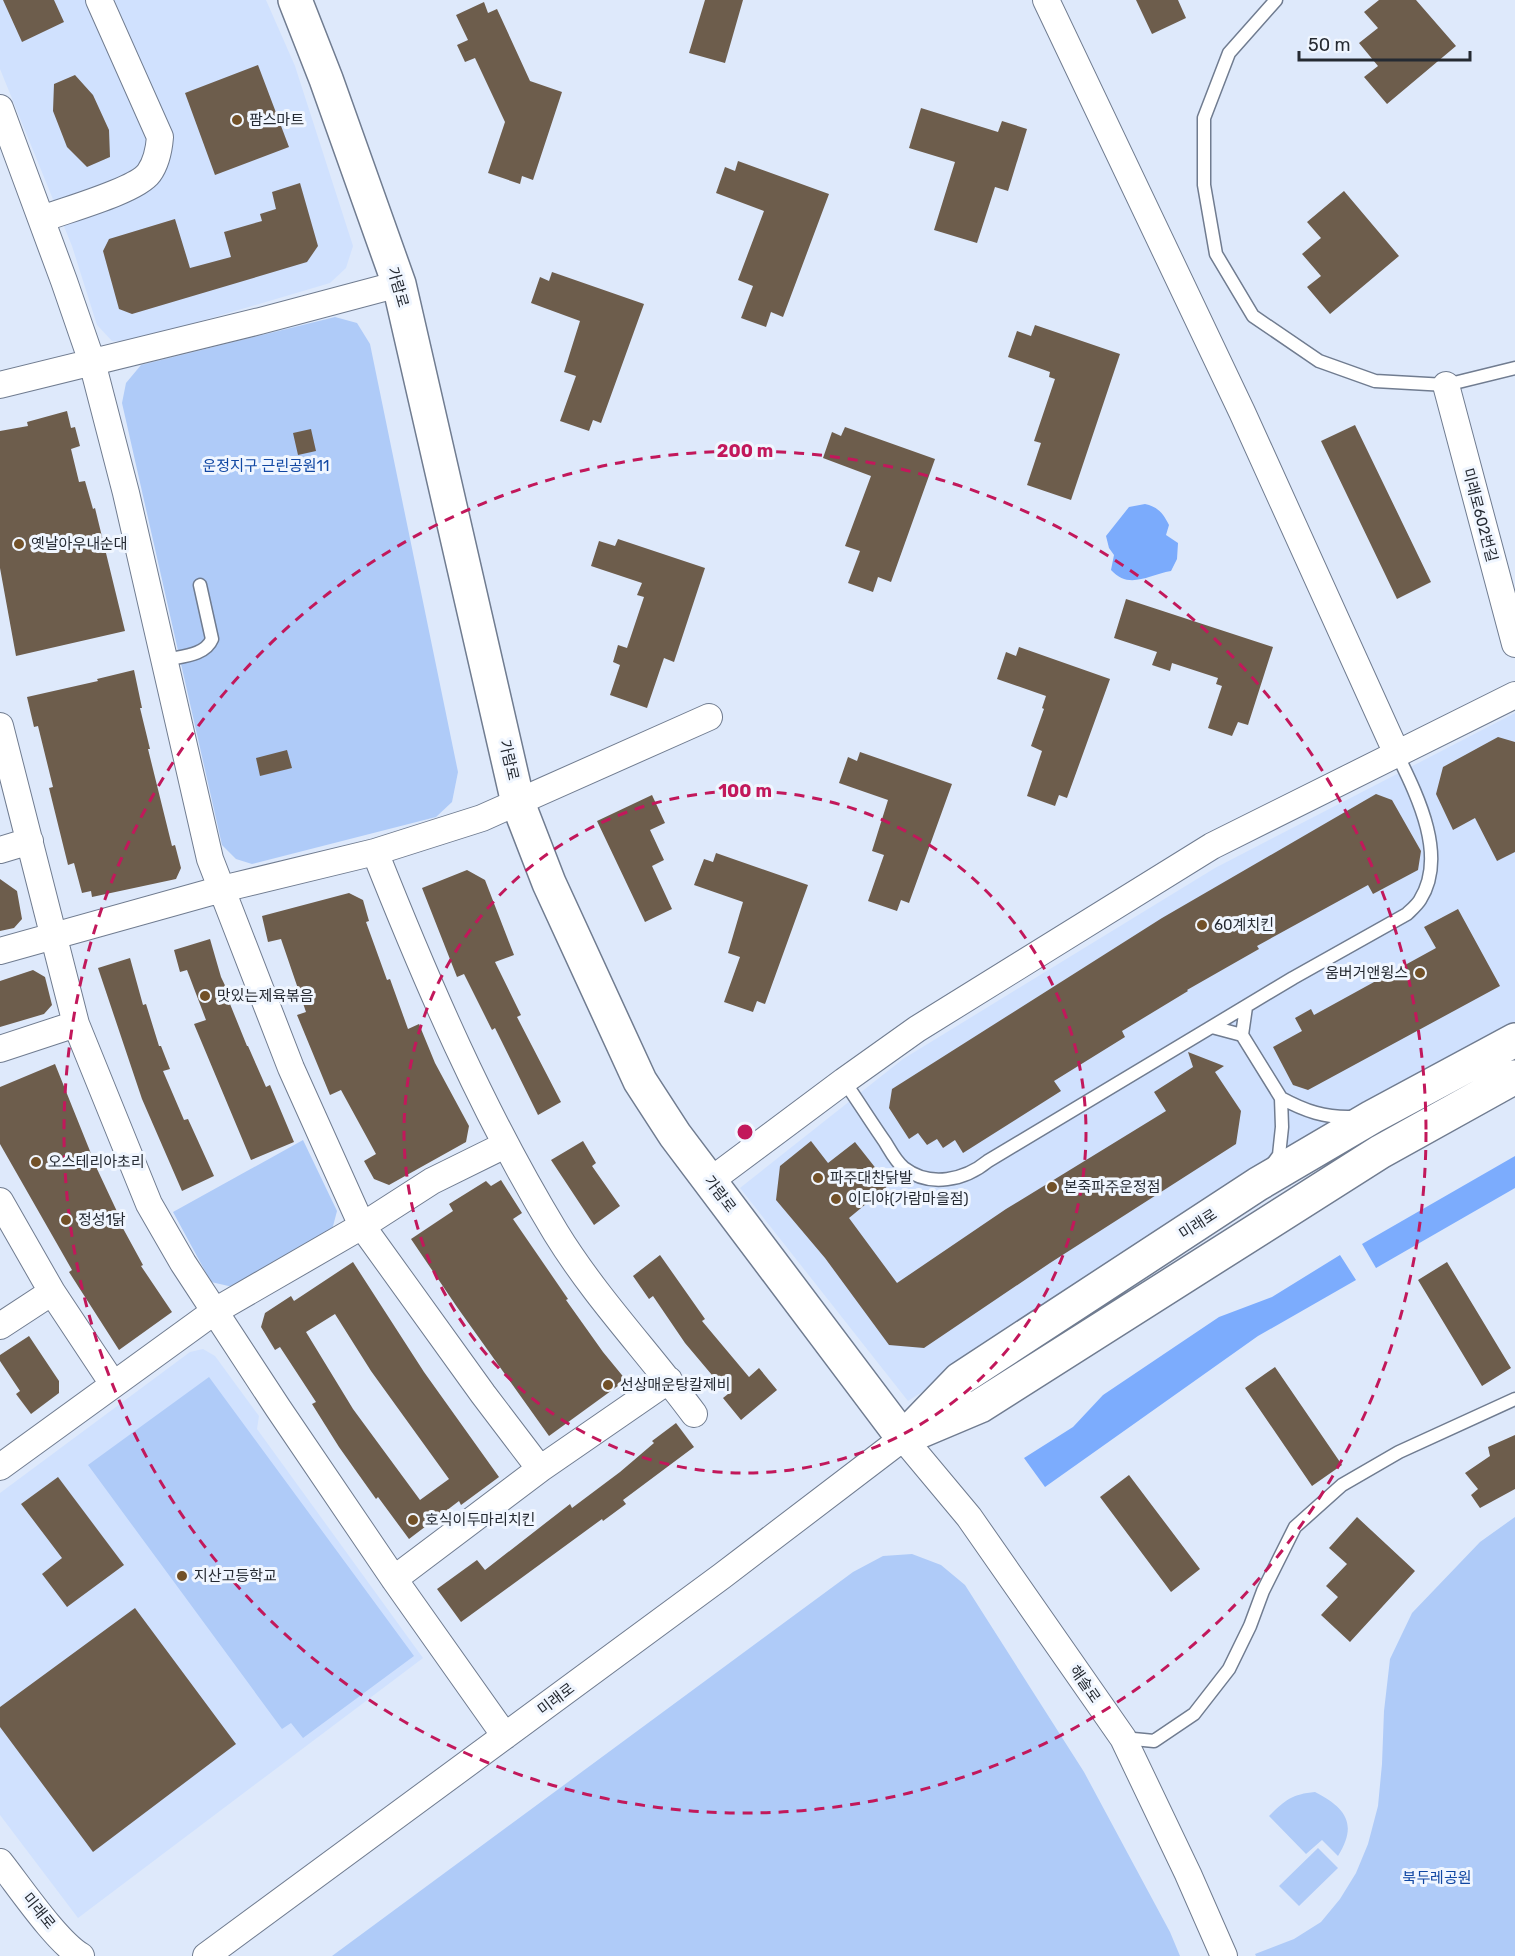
<svg xmlns="http://www.w3.org/2000/svg" width="1515" height="1956" font-family="Rubik,'Noto Sans KR',sans-serif">
  <style>
    .built { fill: #d0e1fe }
    .green { fill: #afcbf8 }
    .forest { fill: #7cacfd }
    .water { fill: #7babfc }
    .building { fill: #6d5d4c; fill-rule: evenodd }
    .lines { fill: none; stroke-linecap: round; stroke-linejoin: round }
    .lane-casing { stroke: #707c90; stroke-width: 15 }
    .street-casing { stroke: #707c90; stroke-width: 28 }
    .secondary-casing { stroke: #707c90; stroke-width: 36 }
    .lane { stroke: #fff; stroke-width: 12 }
    .street { stroke: #fff; stroke-width: 26 }
    .secondary { stroke: #fff; stroke-width: 33 }
    .ring { fill: none; stroke: #c2185b; stroke-width: 3; stroke-dasharray: 10 8 }
    .poi-dot { fill: #725128; stroke: #f0f6ff; stroke-width: 2 }
    .labels { text-anchor: middle; stroke-width: 6; stroke-linejoin: round; paint-order: stroke }
    .poi-label { font-size: 15px; fill: #252a32; stroke: #f0f6ff; text-anchor: start }
    .street-label { font-size: 15px; fill: #252a32; stroke: #f0f6ff }
    .park-label { font-size: 15px; fill: #1047a3; stroke: #f0f6ff }
    .centre { fill: #c2185b; stroke: #f0f6ff; stroke-width: 3 }
    .ring-label { font-size: 18px; text-anchor: middle; font-weight: bold; fill: #c2185b; stroke: #f0f6ff; stroke-width: 6; stroke-linejoin: round; paint-order: stroke }
  </style>
  <rect width="100%" height="100%" fill="#dee9fb"/>
  <path class="built" d="M0 0H266L295 66 353 246 346 268 330 283 130 342 112 341 97 325 72 246 0 69Z
    M1515 713V1033L1303 1145 908 1401 740 1188 903 1059 1215 868Z
    M203 1349 215 1356 259 1416 257 1429 423 1658 78 1918 0 1815V1493L190 1352Z"/>
  <path class="green" d="M335 317 357 323 370 344 458 772 452 802 436 817 252 864 236 859 222 845 122 403 126 383 141 365Z
    M303 1140 337 1211 332 1230 233 1287 211 1282 173 1212Z
    M209 1377 414 1656 303 1738 291 1723 282 1729 88 1465Z
    M1515 1517V1956H1256L1255 1954 1294 1939 1321 1922 1340 1899 1356 1873 1368 1844 1378 1806 1382 1764 1384 1711 1390 1659 1412 1613 1480 1542Z
    M912 1554 941 1565 965 1585 1084 1772 1170 1932 1180 1956H332L853 1572 883 1556Z
    M1315 1792C1346 1808 1358 1824 1338 1856L1322 1840 1306 1854 1269 1816C1284 1801 1292 1794 1315 1792Z
    M1318 1848 1338 1868 1299 1906 1279 1886Z"/>
  <path class="forest" d="M1515 1156V1188L1376 1268 1362 1244Z
    M1340 1255 1356 1280 1258 1336 1045 1487 1024 1458 1073 1427 1103 1395 1219 1317 1272 1297Z"/>
  <path class="water" d="M1145 504C1158 507 1163 513 1169 525L1166 535 1178 543 1177 559 1171 571C1148 575 1129 590 1111 570L1114 555 1109 548 1106 536 1129 507Z"/>
  <path class="building" d="M3 0H54L64 22 22 42Z
    M705 0H743L725 63 689 53Z
    M1136 0H1178L1186 18 1152 34Z
    M1379 0H1416L1456 46 1387 104 1364 77 1378 66 1359 43 1378 28 1364 12Z
    M484 2 488 13 497 9 530 81 562 92 533 180 522 176 520 184 488 173 505 122 475 58 465 62 457 45 468 40 456 15Z
    M258 65 289 147 215 175 185 93Z
    M75 75 93 95 109 130 110 157 87 167 67 147 53 111 54 84Z
    M921 108 998 132 1002 121 1027 129 1008 191 995 187 977 243 934 230 955 162 909 148Z
    M738 161 829 194 783 317 771 312 766 327 741 318 753 286 738 280 764 211 716 193 725 167 735 171Z
    M300 183 318 246 307 262 132 314 119 309 103 251 109 239 175 219 190 268 231 257 224 232 262 221 260 214 276 209 272 192Z
    M1344 191 1399 256 1330 314 1307 287 1321 276 1302 254 1321 238 1307 222Z
    M552 272 644 304 601 423 593 420 589 431 560 421 576 376 564 372 580 321 531 303 540 277 549 281Z
    M1035 325 1120 354 1071 500 1027 485 1041 443 1034 441 1055 379 1049 377 1050 372 1008 357 1017 331 1031 336Z
    M67 411 71 428 75 427 80 446 71 449 79 482 85 481 93 509 95 508 125 631 16 656 0 568V431L28 426 27 422Z
    M1355 425 1431 582 1397 599 1321 441Z
    M845 427 935 459 891 582 878 577 873 592 848 583 860 551 845 546 871 476 823 458 832 432 841 436Z
    M311 429 316 451 298 455 293 433Z
    M618 539 705 568 674 662 664 658 647 708 610 695 620 665 613 662 618 645 627 648 644 597 637 595 642 583 591 566 599 541 615 546Z
    M1126 599 1273 647 1248 725 1238 722 1232 736 1208 728 1222 686 1216 684 1218 678 1172 663 1170 671 1152 665 1157 652 1114 638Z
    M1019 647 1110 679 1067 798 1059 795 1055 806 1027 796 1042 751 1031 746 1044 709 1042 708 1046 696 997 679 1006 652 1016 656Z
    M134 670 142 708H140L150 749H148L172 846 175 845 181 868 176 879 92 897 91 891 82 893 74 863 68 865 49 788 53 787 38 726 34 727 27 697 98 681 97 679Z
    M1498 737 1515 742V852L1497 861 1475 818 1453 830 1436 794 1443 767Z
    M287 750 292 768 260 776 256 758Z
    M860 752 952 784 909 903 901 900 897 911 868 901 884 855 872 851 888 800 839 783 848 757 857 761Z
    M1376 794 1392 800 1421 851 1418 870 1373 894 1368 885 1257 946 1259 949 1187 990 1188 991 1122 1031 1125 1037 1054 1081 1061 1091 963 1153 955 1140 943 1148 937 1139 927 1145 918 1133 909 1139 889 1108 892 1089 1162 918Z
    M652 795 665 823 650 830 664 860 652 866 672 909 645 922 597 821Z
    M716 853 808 885 765 1004 757 1001 753 1012 724 1002 740 957 728 953 743 902 694 885 704 859 713 862Z
    M467 870 485 880 514 955 495 962 521 1015 517 1017 561 1102 538 1115 495 1028 492 1030 464 974 457 977 422 888Z
    M0 879 17 891 22 919 14 928 0 931Z
    M349 893 363 900 369 921 366 922 387 980 390 979 408 1029 419 1024 435 1063 469 1126 466 1142 389 1185 374 1179 364 1161 376 1154 341 1090 330 1095 297 1015 306 1012 281 939 268 942 262 916Z
    M1458 909 1500 986 1308 1090 1293 1085 1273 1047 1302 1031 1295 1018 1311 1009 1314 1015 1436 948 1424 927Z
    M210 939 221 977 231 998 228 999 247 1046H248L266 1087 270 1085 294 1142 251 1160 194 1024 206 1020 187 970 180 972 174 950Z
    M130 958 143 1005 146 1004 159 1046H161L170 1069 163 1071 184 1120 188 1119 214 1176 182 1191 142 1099 98 968Z
    M33 970 45 977 52 1005 44 1014 0 1027V981Z
    M1188 1052 1224 1066 1215 1072 1241 1111 1236 1144 1050 1263 924 1348 889 1345 825 1258 776 1200 780 1166 811 1141 828 1163 855 1142 889 1185 849 1218 897 1283 1006 1209 1166 1111 1154 1092 1193 1067Z
    M55 1064 98 1171 121 1220 119 1221 143 1265 141 1266 172 1312 119 1350 69 1272 72 1270 0 1144V1087Z
    M583 1141 596 1163 592 1166 620 1206 594 1225 551 1160Z
    M501 1180 522 1213 513 1219 568 1299 566 1300 603 1352 626 1380 549 1436 457 1307 411 1239 453 1211 449 1204 486 1181 491 1186Z
    M660 1255 705 1319 702 1321 749 1377 759 1368 777 1390 741 1420 723 1398 728 1394 685 1343 653 1296 649 1299 633 1276Z
    M353 1262 424 1372 499 1477 461 1505 459 1501 409 1539 378 1497 376 1499 339 1447 312 1404 316 1402 280 1347 275 1350 261 1327 265 1313 291 1296 294 1301ZM335 1314 371 1371 449 1479 420 1500 353 1409 306 1332Z
    M1447 1262 1511 1368 1482 1386 1418 1280Z
    M29 1336 59 1381V1393L31 1414 16 1394 20 1391 0 1361V1355Z
    M1275 1367 1342 1465 1312 1486 1245 1388Z
    M676 1423 694 1447 623 1500 626 1504 603 1521 602 1519 461 1622 437 1589 477 1560 485 1570 570 1504 572 1508 620 1472 654 1443 652 1441Z
    M1515 1435V1489L1480 1508 1471 1495 1478 1489 1465 1473 1490 1456 1488 1447Z
    M1129 1475 1200 1569 1171 1592 1100 1497Z
    M58 1477 124 1565 67 1607 42 1574 62 1558 21 1504Z
    M1357 1517 1415 1571 1350 1642 1321 1615 1338 1597 1326 1586 1347 1564 1329 1548Z
    M135 1608 236 1744 93 1852 0 1727V1707Z"/>
  <g class="lines">
    <g class="lane-casing">
      <path id="lane" d="M1276 0 1229 53 1204 118V185L1216 254 1253 316 1319 361 1375 381 1446 385 1515 368
        M165 660C181 656 205 656 212 639L200 585
        M1246 1007 1242 1035 1281 1098 1282 1127 1279 1155 1271 1166
        M1212 1027 1242 1035
        M844 1081C858 1101 871 1122 885 1142 890 1150 896 1162 904 1168 930 1188 965 1180 988 1161L1293 978 1407 914C1411 910 1417 905 1420 900 1448 856 1417 795 1397 754
        M1281 1098C1305 1111 1325 1118 1353 1117
        M1123 1738 1154 1741 1194 1714 1229 1669 1250 1626 1263 1591 1295 1527 1342 1485 1399 1452 1515 1399"/>
    </g>
    <g class="street-casing">
      <path id="street" d="M1046 0 1242 412 1397 754
        M0 108 64 281 92 362 126 493 210 859 291 1068 362 1226 483 1394 540 1469
        M42 219C65 210 136 191 149 173 157 162 159 149 160 137L99 0
        M0 385 260 321 399 284
        M1446 385 1515 644
        M0 726 76 1024 149 1204 183 1263 278 1408 394 1579 505 1736
        M0 850 30 841
        M375 852C427 983 483 1113 556 1233 596 1298 649 1353 694 1414
        M0 951 222 889 375 852 482 818 709 717
        M0 1049 76 1024
        M710 1181 844 1081 917 1029 1212 846 1515 695
        M0 1201 52 1292 113 1384
        M0 1326 52 1292
        M0 1467 215 1311 362 1226 432 1181 505 1145
        M394 1579 540 1469 669 1380
        M0 1862C19 1886 56 1941 81 1956
        M206 1956 722 1576 903 1438 969 1517 1123 1738 1188 1874 1224 1956"/>
    </g>
    <g class="secondary-casing">
      <path id="secondary" d="M295 0 326 79 399 284 518 803 549 883 640 1081 675 1135 903 1438
        M916 1433 980 1406 1380 1152 1515 1077
        M903 1438 960 1379 1258 1184 1372 1117 1515 1040"/>
    </g>
    <use href="#lane" class="lane"/>
    <use href="#street" class="street"/>
    <use href="#secondary" class="secondary"/>
  </g>
  <g class="ring">
    <circle cx="745" cy="1132" r="341"/>
    <circle cx="745" cy="1132" r="681"/>
  </g>
  <g class="poi-dot">
    <circle cx="237" cy="120" r="6"/>
    <circle cx="19" cy="544" r="6"/>
    <circle cx="1202" cy="925" r="6"/>
    <circle cx="1420" cy="973" r="6"/>
    <circle cx="205" cy="996" r="6"/>
    <circle cx="36" cy="1162" r="6"/>
    <circle cx="818" cy="1178" r="6"/>
    <circle cx="1052" cy="1187" r="6"/>
    <circle cx="836" cy="1199" r="6"/>
    <circle cx="66" cy="1220" r="6"/>
    <circle cx="608" cy="1385" r="6"/>
    <circle cx="413" cy="1520" r="6"/>
    <circle cx="182" cy="1576" r="6"/>
  </g>
  <g class="labels">
    <g class="poi-label">
      <text x="249" y="125">팜스마트</text>
      <text x="31" y="549">옛날아우내순대</text>
      <text x="1214" y="930">60계치킨</text>
      <text x="1408" y="978" text-anchor="end">움버거앤윙스</text>
      <text x="217" y="1001">맛있는제육볶음</text>
      <text x="48" y="1167">오스테리아초리</text>
      <text x="830" y="1183">파주대찬닭발</text>
      <text x="1064" y="1192">본죽파주운정점</text>
      <text x="848" y="1204">이디야(가람마을점)</text>
      <text x="78" y="1225">정성1닭</text>
      <text x="620" y="1390">선상매운탕칼제비</text>
      <text x="425" y="1525">호식이두마리치킨</text>
      <text x="194" y="1581">지산고등학교</text>
    </g>
    <g class="street-label">
      <text transform="translate(398 287) rotate(74)" y="5">가람로</text>
      <text transform="translate(1480 515) rotate(75)" y="5">미래로602번길</text>
      <text transform="translate(509 760) rotate(77)" y="5">가람로</text>
      <text transform="translate(720 1194) rotate(53)" y="5">가람로</text>
      <text transform="translate(1198 1224) rotate(-33)" y="5">미래로</text>
      <text transform="translate(1085 1684) rotate(55)" y="5">해솔로</text>
      <text transform="translate(556 1699) rotate(-37)" y="5">미래로</text>
      <text transform="translate(39 1911) rotate(51)" y="5">미래로</text>
    </g>
    <g class="park-label">
      <text x="266" y="471">운정지구 근린공원11</text>
      <text x="1437" y="1883">북두레공원</text>
    </g>
  </g>
  <circle cx="745" cy="1132" r="9" class="centre"/>
  <g class="ring-label">
    <text x="745" y="457">200 m</text>
    <text x="745" y="797">100 m</text>
  </g>
  <path d="M1299 51v9h171v-9" fill="none" stroke="#252a32" stroke-width="3"/>
  <text x="1308" y="51" font-size="18" fill="#252a32" stroke="#f0f6ff" stroke-width="4.5" paint-order="stroke">50 m</text>
</svg>
